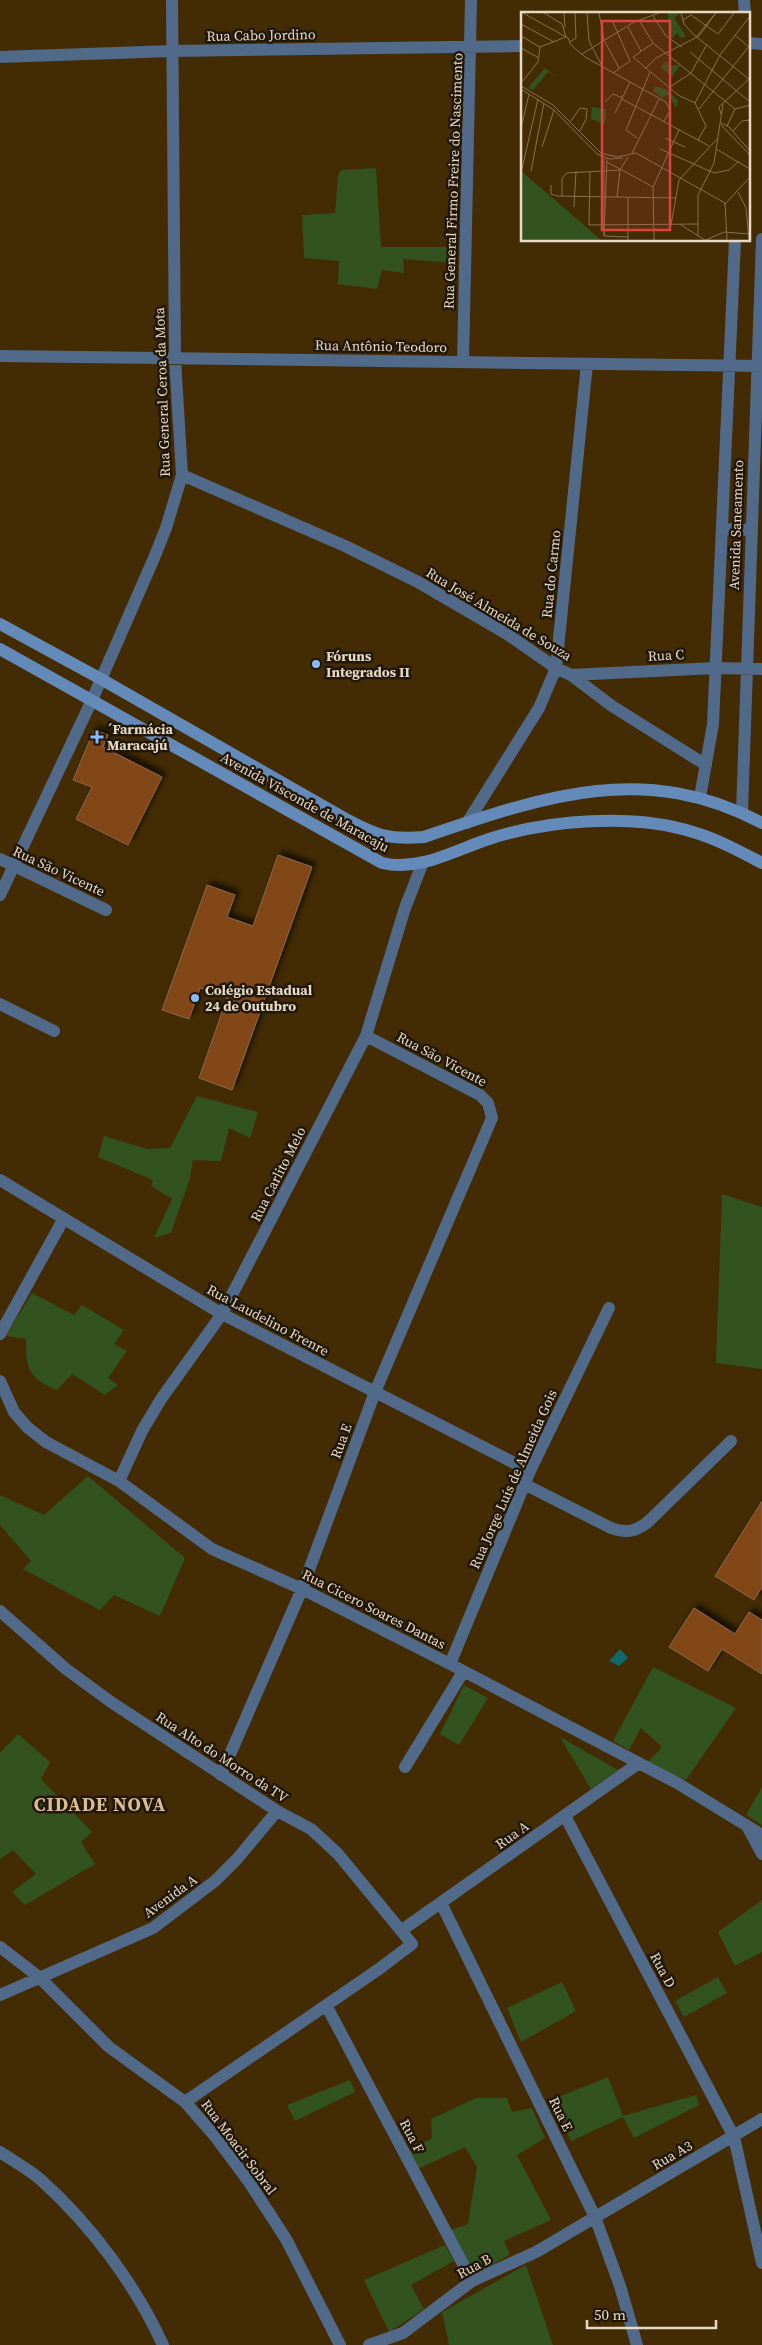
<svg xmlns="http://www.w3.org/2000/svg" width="762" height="2345" font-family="'Source Serif 4',serif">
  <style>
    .green { fill: #32521f }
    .water { fill: #126969 }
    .building { fill: #824716; stroke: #8d674d; filter: url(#shadow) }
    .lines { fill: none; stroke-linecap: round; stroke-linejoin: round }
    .street { stroke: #526a89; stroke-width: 12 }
    .secondary { stroke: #648aba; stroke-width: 12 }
    .poi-dot { fill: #88bafc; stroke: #211708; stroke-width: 2 }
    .labels { text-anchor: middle; stroke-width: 5; stroke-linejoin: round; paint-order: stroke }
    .street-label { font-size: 14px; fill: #e7d9c5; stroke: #211708 }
    .poi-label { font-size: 14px; font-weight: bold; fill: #e7d9c5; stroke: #211708; text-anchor: start }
    .district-label { font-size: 19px; font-weight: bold; letter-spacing: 1px; fill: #dabd96; stroke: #211708 }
    .inset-road { fill: none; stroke: #857151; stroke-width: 1 }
    .view { fill: #d94340; fill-opacity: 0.15; stroke: #d94340; stroke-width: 2.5 }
    .inset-edge { fill: none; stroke: #e7d9c5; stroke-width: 2.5 }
  </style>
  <defs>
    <filter id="shadow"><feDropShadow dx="4.5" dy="-4.5" stdDeviation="2.5" flood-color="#0009"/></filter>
  </defs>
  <rect width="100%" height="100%" fill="#432c04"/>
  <path class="green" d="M376 168 381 247H452L453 263 403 259 404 273 382 270 377 289 338 284 339 261 304 258 302 215 335 213 338 176 341 170Z
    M197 1096 258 1112 250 1138 229 1128 221 1161 193 1160 190 1178 171 1233 154 1238 172 1199 151 1186 153 1180 98 1157 104 1136 147 1149 170 1148Z
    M722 1194 762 1207V1369L716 1363Z
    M32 1293 74 1315 82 1305 124 1330 114 1344 127 1351 108 1378 118 1385 105 1395 72 1374 57 1390C28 1378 26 1369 26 1339L6 1336Z
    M88 1476 185 1558 160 1616 114 1595 100 1610 23 1569 31 1561 0 1525V1495L44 1515Z
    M653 1667 736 1708 686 1780 646 1764 662 1747 641 1728 629 1750 613 1741Z
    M464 1685 488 1698 459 1745 440 1734Z
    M18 1734 50 1762 41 1779 92 1832 81 1842 95 1864 25 1905 12 1892 36 1874 13 1850 0 1859V1753Z
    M560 1737 618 1770 591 1789Z
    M762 1787V1825L746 1815Z
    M762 1900V1952L735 1966 718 1932Z
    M718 1977 727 1993 684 2017 675 2001Z
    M562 1982 576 2011 521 2042 507 2008Z
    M608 2077 623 2116 696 2095 699 2105 634 2138 623 2117 571 2141 551 2100Z
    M350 2080 355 2092 295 2121 287 2105Z
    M476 2098H507L512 2112 532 2108 545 2138 517 2155 551 2220 504 2241 510 2254 474 2277 451 2230 468 2224 477 2167 465 2147 418 2169 410 2151 432 2138 431 2119Z
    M445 2245 454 2261 411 2285 424 2309 389 2332 364 2280Z
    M526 2265 553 2345H449L442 2312Z"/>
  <path class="water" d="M620 1649 628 1658 619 1666 609 1661Z"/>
  <path class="building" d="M94 730 108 735 103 747 162 777 128 845 76 819 92 787 73 780Z
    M278 855 312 867 232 1090 199 1078 227 998 200 988 189 1019 162 1010 207 885 235 895 227 917 253 926Z
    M762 1501V1587L754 1600 715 1576Z
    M694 1608 735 1634 749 1612 762 1620V1674L722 1649 708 1671 669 1647Z"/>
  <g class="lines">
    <path class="street" d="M744 0 745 14
      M748 43 762 44
      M0 57 172 51 522 46
      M0 356 762 366
      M463 362 471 0
      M182 475 345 546 418 582 507 634 556 668 571 675 612 706 706 765
      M723 529 750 530
      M571 675 715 668 762 669
      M700 797 713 724 735 240
      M742 812 762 239
      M467 823 539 708 556 668 587 364
      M0 859 106 910
      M0 895 92 700 154 558 166 528 182 475 175 359 172 0
      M0 1004 54 1031
      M0 1180 222 1314 530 1471
      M0 1334 63 1220
      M0 1381 14 1412 27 1427 46 1442 119 1481 212 1549 302 1589 450 1664 677 1783 762 1835
      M119 1481 142 1431 161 1399 222 1314 366 1036 405 908 423 862
      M524 1484 611 1528C627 1534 638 1531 650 1520L731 1441
      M0 1611 66 1669 111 1702 277 1811 311 1829 338 1854 412 1944 379 1969 185 2102
      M450 1664 530 1471 609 1308
      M405 1767 463 1672
      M221 1775 302 1589 375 1392 492 1118 488 1103 480 1095 366 1036
      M565 1816 734 2137 762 2263
      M747 1826 762 1854
      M441 1903 595 2217 620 2286 637 2345
      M402 1930 639 1763
      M0 1947 39 1977 109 2047 185 2102 214 2135 249 2182 286 2239 340 2345
      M0 1995 153 1928 215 1881 237 1859 277 1811
      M326 2005 472 2281
      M0 2152C13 2161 29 2169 41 2180 91 2225 135 2284 163 2345
      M369 2345 403 2333 472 2281 536 2252 762 2119"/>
    <path class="secondary" d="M0 624 101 679 344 818C376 835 387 840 424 837 542 797 644 760 762 823
      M0 649 382 863C419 872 455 850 489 839 547 820 633 813 693 832 717 839 739 851 762 863"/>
  </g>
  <g class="poi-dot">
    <circle cx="316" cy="664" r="5"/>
    <path d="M94.5 729.5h5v5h5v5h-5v5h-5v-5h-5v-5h5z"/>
    <circle cx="195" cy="998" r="5"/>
  </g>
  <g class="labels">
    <g class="street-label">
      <text transform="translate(261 35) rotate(-1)" y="5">Rua Cabo Jordino</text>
      <text transform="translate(453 181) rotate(-88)" y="5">Rua General Firmo Freire do Nascimento</text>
      <text transform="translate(381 346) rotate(1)" y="5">Rua Antônio Teodoro</text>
      <text transform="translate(162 392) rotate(-92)" y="5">Rua General Ceroa da Mota</text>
      <text transform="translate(736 525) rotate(-88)" y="5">Avenida Saneamento</text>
      <text transform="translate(551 574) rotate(-84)" y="5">Rua do Carmo</text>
      <text transform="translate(499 614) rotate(31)" y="5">Rua José Almeida de Souza</text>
      <text transform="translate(666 655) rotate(-3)" y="5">Rua C</text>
      <text transform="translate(305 802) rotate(29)" y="5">Avenida Visconde de Maracaju</text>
      <text transform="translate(59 871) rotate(25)" y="5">Rua São Vicente</text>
      <text transform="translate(442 1059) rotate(28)" y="5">Rua São Vicente</text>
      <text transform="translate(278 1174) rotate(-63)" y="5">Rua Carlito Melo</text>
      <text transform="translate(268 1320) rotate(28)" y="5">Rua Laudelino Frenre</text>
      <text transform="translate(341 1441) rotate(-70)" y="5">Rua E</text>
      <text transform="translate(513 1479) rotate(-66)" y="5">Rua Jorge Luís de Almeida Gois</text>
      <text transform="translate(374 1609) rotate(27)" y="5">Rua Cicero Soares Dantas</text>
      <text transform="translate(222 1757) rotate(33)" y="5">Rua Alto do Morro da TV</text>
      <text transform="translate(512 1835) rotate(-35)" y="5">Rua A</text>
      <text transform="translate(170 1896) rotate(-36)" y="5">Avenida A</text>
      <text transform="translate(663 1970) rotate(62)" y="5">Rua D</text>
      <text transform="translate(561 2114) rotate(64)" y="5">Rua E</text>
      <text transform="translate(412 2136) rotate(62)" y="5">Rua F</text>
      <text transform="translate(239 2147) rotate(53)" y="5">Rua Moacir Sobral</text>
      <text transform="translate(672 2155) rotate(-30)" y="5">Rua A3</text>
      <text transform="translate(474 2266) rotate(-28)" y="5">Rua B</text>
    </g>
    <g class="poi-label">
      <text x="326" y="661">Fóruns<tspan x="326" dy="16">Integrados II</tspan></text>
      <text x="107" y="734">´Farmácia<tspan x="107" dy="16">Maracajú</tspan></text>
      <text x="205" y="995">Colégio Estadual<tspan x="205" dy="16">24 de Outubro</tspan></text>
    </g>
    <g class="district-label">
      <text x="100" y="1811">CIDADE NOVA</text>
    </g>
  </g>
  <g transform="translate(521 12)">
    <rect width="229" height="229" fill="#432c04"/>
    <path d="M147 1H159L153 6 165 24 160 26 156 21 151 27 148 24ZM146 48 147 53H159L151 65 140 55ZM24 56 35 65 27 60 12 78 7 76ZM134 74 147 78 157 89 155 96 149 85 145 83 141 86 132 79ZM71 95 85 97 84 112 70 107ZM0 159 55 206 80 228H0Z" fill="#32521f"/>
    <path class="inset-road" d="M2 1 47 26 50 33 64 45 145 90 149 99 143 109M23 1 41 12 45 25M43 1 44 16M66 1 68 29 81 54M78 1 83 28 98 56M160 1 163 12 172 22 229 68M132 4 145 24 161 35M91 8 109 49M118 8 132 31 214 97M162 8 170 3 197 22 213 1M0 12 33 30M107 15 120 39M214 23 229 36M0 24 19 35M176 24 193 3M49 30 55 26 54 1M132 31 112 45 157 83 174 91 185 114 177 128M19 35 45 25M0 36 18 46M169 40 229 90M61 42 113 10 138 1M124 57 135 46 178 24 195 1M92 61 109 49M0 71 17 50 19 35M0 74 32 93 80 141 96 145 115 141 204 191 206 228M149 75 170 61 186 32M0 77 33 98 76 142 89 147 102 146M101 87 188 134M84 90 92 82 102 86M174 91 199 43 229 4M178 97 229 33M94 101 109 70M200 102 198 95 229 66M50 109 59 96 66 97 65 107 59 119M200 111 208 115 229 139M200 113 229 143M206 114 214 97 229 93M0 116 8 82M212 119 221 109 229 108M116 126 105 118 129 60M144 126 164 135M21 135 33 98M139 137 193 161 208 158 218 149M195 137 229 157M111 141 138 87M86 150 132 175M1 157 17 87M10 159 23 91M69 159 68 213 177 212M30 173V182L36 184 155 186M217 180 225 196 228 228M41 184V166L46 161 98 158M96 185 99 158 107 145M203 193 229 165M53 195 55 159M150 213 158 168 196 127M160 213 184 228M83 224V146M83 224 86 147M83 224 107 225M177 224V183L193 151 202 92M107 228V186M133 228 132 175 158 118M185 228 203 220 229 222"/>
    <path class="view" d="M81 9H149V218H81Z"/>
    <rect width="229" height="229" class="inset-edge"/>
  </g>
  <path d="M587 2320v8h129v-8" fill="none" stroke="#e7d9c5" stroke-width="2.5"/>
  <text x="594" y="2320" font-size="15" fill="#e7d9c5" stroke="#211708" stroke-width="4" paint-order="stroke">50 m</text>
</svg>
